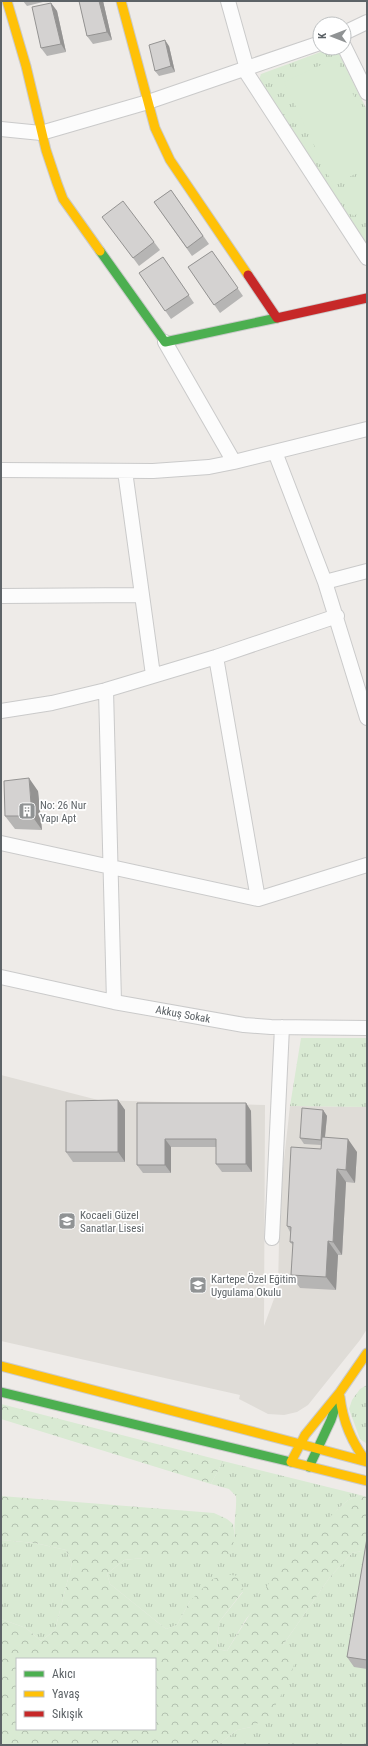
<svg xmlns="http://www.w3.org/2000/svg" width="368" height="1746" font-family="'Roboto Condensed',sans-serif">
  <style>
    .education { fill: #dfdcd7 }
    .grass { fill: url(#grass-tufts) }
    .forest { fill: url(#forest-crowns); fill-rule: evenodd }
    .garden { fill: #d9ead3 }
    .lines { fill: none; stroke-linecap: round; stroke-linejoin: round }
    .street-casing { stroke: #cacaca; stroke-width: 16 }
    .fast-casing { stroke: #cacaca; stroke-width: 11 }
    .slow-casing { stroke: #cacaca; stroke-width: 11 }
    .jam-casing { stroke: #cacaca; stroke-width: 11 }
    .street { stroke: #fcfcfc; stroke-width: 14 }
    .fast { stroke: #4caf50; stroke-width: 9 }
    .slow { stroke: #ffc107; stroke-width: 9 }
    .jam { stroke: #c62828; stroke-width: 9 }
    .wall { fill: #b6b5b4 }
    .shaded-wall { fill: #949392 }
    .building { fill: #d4d2d1; stroke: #949392 }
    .labels { text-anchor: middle; stroke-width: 3.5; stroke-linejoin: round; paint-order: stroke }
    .poi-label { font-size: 11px; fill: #5d6367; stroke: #fff; text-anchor: start }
    .street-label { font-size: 11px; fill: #5d6367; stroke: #fff }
  </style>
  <defs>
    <pattern id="grass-tufts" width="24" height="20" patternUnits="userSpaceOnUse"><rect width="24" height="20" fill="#d9ead3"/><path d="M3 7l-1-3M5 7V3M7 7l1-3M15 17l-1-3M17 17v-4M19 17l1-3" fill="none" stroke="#b3c1af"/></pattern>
    <pattern id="forest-crowns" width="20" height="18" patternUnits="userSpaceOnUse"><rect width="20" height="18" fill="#d9ead3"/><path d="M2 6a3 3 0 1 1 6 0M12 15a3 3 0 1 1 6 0" fill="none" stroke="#b3c1af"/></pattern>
  </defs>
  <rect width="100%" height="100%" fill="#eeebe8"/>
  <path class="education" d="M1 1075 98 1100 265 1105 264 1326 278 1288 280 1196 290 1106 367 1107V1329L360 1340 308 1405 297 1412 284 1415 268 1414 239 1399 240 1395 1 1341Z"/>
  <path class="grass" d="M334 49 338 52 367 110V245L259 80 261 74 326 50Z
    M301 1038H367V1107L290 1106Z
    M367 1385V1444L360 1439 349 1409 352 1400 360 1389Z
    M223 1461 360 1495 348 1500 338 1509 246 1619 227 1651 217 1649 219 1622 243 1592 190 1601 177 1625 166 1629 110 1584 107 1574 124 1560 143 1558 235 1538C233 1523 237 1511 236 1496L229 1489 211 1484Z
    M1 1540 35 1543 66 1550 72 1563 55 1630 41 1641 26 1628 1 1619Z
    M367 1550V1745H218L237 1730 251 1727 283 1645 330 1577 352 1553Z"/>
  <path class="forest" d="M1 1404 223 1461 211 1484 1 1419Z
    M360 1495 367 1497V1550L352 1553 330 1577 283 1645 295 1660 290 1679 269 1717 251 1727 237 1730 218 1745H1V1619L26 1628 41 1641 55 1630 72 1563 66 1550 35 1543 1 1540V1496L214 1513 227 1519 233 1524 235 1538 229 1556 210 1559 143 1558 124 1560 107 1574 110 1584 166 1629 177 1625 190 1601 211 1580 224 1574 239 1576 243 1591 219 1622 217 1649 227 1651 271 1580 306 1540 338 1509 348 1500ZM17 1659H155V1729H17Z"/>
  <path class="garden" d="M336 58 367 124V168L333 185 284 82Z
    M367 176V209L353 216 339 190Z"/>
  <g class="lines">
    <g class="street-casing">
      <path id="street" d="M228 1 247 69
        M344 33 367 22
        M320 43 244 69 367 258
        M344 46 367 93
        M1 129 41 133 148 102 244 69
        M165 342 234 462
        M275 452 325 582 367 718
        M1 470 153 471 209 467 234 462 367 429
        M125 471 153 675
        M325 582 367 571
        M1 596 142 595
        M216 657 258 899
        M106 690 114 1002
        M1 711 52 703 106 690 216 657 337 616
        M1 843 258 899 367 865
        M1 977 114 1002 244 1025 271 1027 367 1028
        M272 1238 282 1027"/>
    </g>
    <g class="fast-casing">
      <path id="fast" d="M100 251 165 342 277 318
        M1 1392 291 1462
        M309 1467 331 1420 336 1405"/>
    </g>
    <g class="slow-casing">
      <path id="slow" d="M7 1 26 66 46 150 57 183 63 199 100 251
        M121 1 155 128 170 160 248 275
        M367 1353 340 1392 305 1435 291 1462 367 1481
        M1 1366 300 1444
        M340 1397C343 1422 351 1442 367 1462
        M304 1445 367 1462"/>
    </g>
    <g class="jam-casing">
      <path id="jam" d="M248 275 277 318 367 298"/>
    </g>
    <use href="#street" class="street"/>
    <use href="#fast" class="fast"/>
    <use href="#slow" class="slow"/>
    <use href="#jam" class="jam"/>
  </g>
  <path class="wall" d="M23 1H47L27 6Z
    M79 1H103L112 40 93 44 87 36Z
    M51 3 57 11 66 52 47 56 41 48Z
    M169 46 175 72 159 76 155 71Z
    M171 190 209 244 192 256 154 202Z
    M108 224 154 242 160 250 139 266Z
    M212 251 243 296 220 313 188 267Z
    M163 257 194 303 171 319 139 273Z
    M38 791 42 830 15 829 5 816Z
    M118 1100 125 1110V1162H73L66 1152Z
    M137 1103H246L251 1111 252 1172H222L216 1164V1147H171V1173H143L137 1165Z
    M323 1110 327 1116 325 1137 357 1152 355 1183 346 1182 342 1255H338L336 1290 300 1288 291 1275 293 1245 290 1242V1232L287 1226 321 1149V1145L304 1144 300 1138Z
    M367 1538V1669L354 1667 347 1657Z"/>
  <path class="shaded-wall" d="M99 1H103L112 40 107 32Z
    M51 3 57 11 66 52 61 44Z
    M165 40 169 46 175 72 171 66Z
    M29 778 38 791 42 830 32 816Z
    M118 1100 125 1110V1162L118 1152Z
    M246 1103 251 1111 252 1172 246 1164Z
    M323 1110 327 1116 324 1146 321 1140Z
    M165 1139 171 1147V1173L165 1165Z
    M348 1139 357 1152 355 1183 346 1170Z
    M337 1169 346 1182 342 1255 333 1242Z
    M328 1241 338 1255 336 1290 326 1277Z"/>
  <path class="building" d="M79 1H99L107 32 87 36Z
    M51 3 61 44 41 48 32 7Z
    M165 40 171 66 155 71 149 45Z
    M171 190 203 236 187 248 154 202Z
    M123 201 154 242 133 258 102 217Z
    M212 251 238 288 214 305 188 267Z
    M163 257 189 295 165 311 139 273Z
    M29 778 32 816H5L4 781Z
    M118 1100V1152H66V1101Z
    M137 1103H246V1164H216V1139H165V1165H137Z
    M302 1108 323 1110 321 1140 300 1138Z
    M322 1137 348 1139 346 1170 337 1169 333 1242 328 1241 326 1277 291 1275 293 1242H290L291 1227 287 1226 291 1147 321 1149Z
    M367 1538V1660L347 1657Z"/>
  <defs>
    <g id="building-square" transform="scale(0.9)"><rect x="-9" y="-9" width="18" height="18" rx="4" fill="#909394" stroke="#fff"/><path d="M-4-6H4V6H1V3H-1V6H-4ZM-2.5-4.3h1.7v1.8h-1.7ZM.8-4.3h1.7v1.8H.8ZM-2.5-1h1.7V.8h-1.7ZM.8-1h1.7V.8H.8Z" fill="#fff"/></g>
    <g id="school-square" transform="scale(0.9)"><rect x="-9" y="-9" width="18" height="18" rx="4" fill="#909394" stroke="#fff"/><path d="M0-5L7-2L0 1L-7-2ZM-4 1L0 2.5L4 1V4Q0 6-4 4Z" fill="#fff"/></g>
  </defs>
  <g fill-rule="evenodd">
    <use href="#building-square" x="27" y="811"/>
    <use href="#school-square" x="67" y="1221"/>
    <use href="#school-square" x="198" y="1285"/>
  </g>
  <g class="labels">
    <g class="poi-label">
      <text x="40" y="809">No: 26 Nur<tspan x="40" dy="13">Yapı Apt</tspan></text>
      <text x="80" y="1219">Kocaeli Güzel<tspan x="80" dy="13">Sanatlar Lisesi</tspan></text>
      <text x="211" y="1283">Kartepe Özel Eğitim<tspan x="211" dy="13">Uygulama Okulu</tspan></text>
    </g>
    <g class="street-label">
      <text transform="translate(183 1014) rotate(10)" y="4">Akkuş Sokak</text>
    </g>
  </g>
  <rect width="368" height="1746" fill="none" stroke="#5d6367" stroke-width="4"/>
  <rect x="16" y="1658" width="140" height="72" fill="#ffffff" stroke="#bec1c2"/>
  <rect x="24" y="1671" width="20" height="6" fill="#4caf50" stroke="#bec1c2"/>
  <text x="52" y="1678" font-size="12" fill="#5d6367">Akıcı</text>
  <rect x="24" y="1691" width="20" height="6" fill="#ffc107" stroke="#bec1c2"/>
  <text x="52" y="1698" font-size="12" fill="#5d6367">Yavaş</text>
  <rect x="24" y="1711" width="20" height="6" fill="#c62828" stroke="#bec1c2"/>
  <text x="52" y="1718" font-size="12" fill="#5d6367">Sıkışık</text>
  <g transform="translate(332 36) rotate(270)"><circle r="19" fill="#ffffff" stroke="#bec1c2"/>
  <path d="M0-3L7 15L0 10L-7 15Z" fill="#909394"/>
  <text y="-6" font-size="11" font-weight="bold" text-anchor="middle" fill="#5d6367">K</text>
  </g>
</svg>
